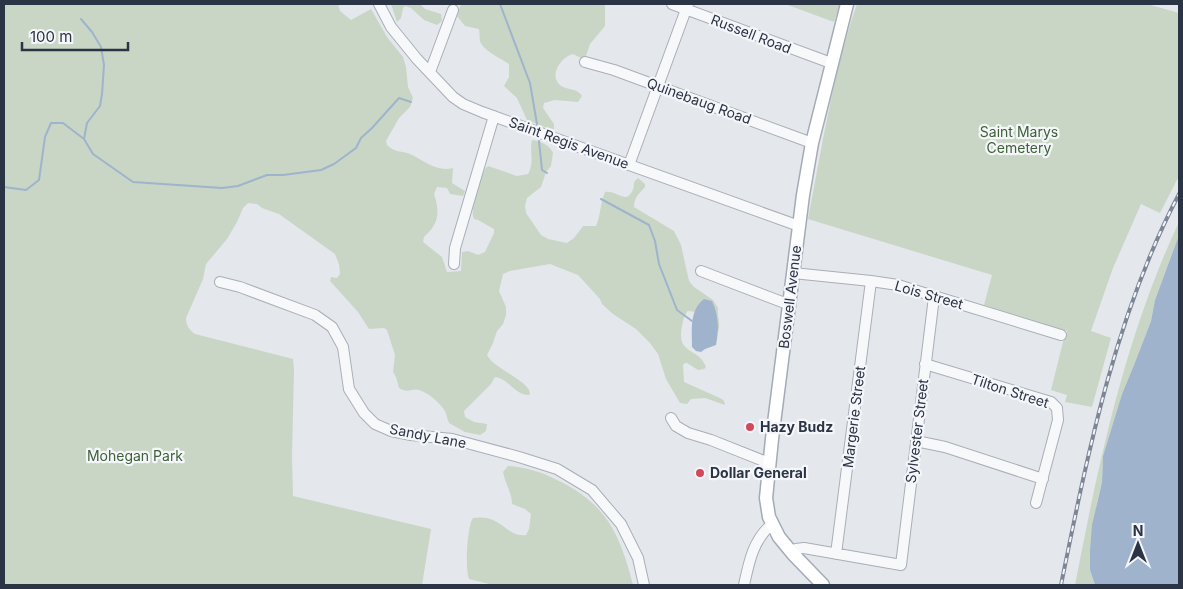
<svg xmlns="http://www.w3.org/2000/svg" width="1183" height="589" font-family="Inter,sans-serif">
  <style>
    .green { fill: #c9d6c5 }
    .water { fill: #9fb4cc }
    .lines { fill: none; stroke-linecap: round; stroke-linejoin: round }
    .stream { stroke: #9fb4cc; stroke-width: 2 }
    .minor-casing { stroke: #a9aeb7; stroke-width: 12 }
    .major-casing { stroke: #a3abb8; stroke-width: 15 }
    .minor { stroke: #f7f8fa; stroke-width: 10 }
    .major { stroke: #fff; stroke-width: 12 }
    .rail-casing { stroke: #7d8696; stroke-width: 4 }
    .rail { stroke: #f4f6f9; stroke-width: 2; stroke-dasharray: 5.5; stroke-linecap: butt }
    .poi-dot { fill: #d1495b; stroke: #f4f6f9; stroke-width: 2 }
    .labels { text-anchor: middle; stroke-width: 4.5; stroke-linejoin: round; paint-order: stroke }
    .street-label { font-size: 14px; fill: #2b3445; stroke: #f4f6f9 }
    .park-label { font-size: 14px; fill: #3f6138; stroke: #f4f6f9 }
    .poi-label { font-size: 14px; font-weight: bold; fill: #2b3445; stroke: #f4f6f9; text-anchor: start }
  </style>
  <rect width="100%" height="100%" fill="#e4e7ec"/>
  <path class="green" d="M4 4H338L340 11 351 20 371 9 387 37 403 57 406 67 408 87 413 98 410 107 399 118 386 141 387 145C396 154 403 150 412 155 426 162 437 172 453 168L452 183 465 191 463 196 450 194 447 188 437 187 434 194C440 212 439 224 424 237L423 242 442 257 447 272 461 271 462 252 468 251 478 255 485 252 494 233V229L478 220 474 219C469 208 480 181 485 169L488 166 517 176 528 174C535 161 529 152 532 140 540 141 550 145 553 153L551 166 546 172 541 187 527 198 525 206 526 213 541 235 548 239 567 243 574 238 583 226H596C601 215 600 203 605 192 613 190 619 197 627 197 633 193 634 188 634 182L638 178 645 184V187C640 193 634 197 634 207L674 231 681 245 689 281 694 287 713 300 718 308C717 317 721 324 718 332L696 312 688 311C684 315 683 321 682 326 676 356 698 346 706 367L704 369 698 370 687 363H685L683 365 684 382 722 399 724 401 725 405 705 398 691 399 687 404 680 403 666 379 658 354 650 343 636 329 613 314 602 304 600 299 578 275 550 264 510 271 503 274 499 291 506 307V315L503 324 497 331 493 343 487 355C494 369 530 381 530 394L529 395C515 395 509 379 495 377L491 384 464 411 465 417 474 422 487 424 486 431 480 435 465 432 449 423C447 419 447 415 445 411 440 403 429 393 419 390 411 388 409 394 399 388L396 377 393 372 395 355 387 330 384 328 369 329 358 312 330 281 331 277 337 278 340 274 339 264 335 254 279 214 262 208 257 204 248 203 243 208 237 222 227 239 206 264 203 279 186 318C186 325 189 330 195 334L293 359 294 370 292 456 293 496 431 529 422 585H4Z
    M391 4H420L425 9 441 14 442 21 437 25 424 20 411 8 405 6 403 8 401 18 397 22Z
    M461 4H605V26L590 44 586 56 581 58 573 54C563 56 550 72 558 83 564 91 577 87 582 96L578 102 555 100 544 103 543 108 554 124V129H549L527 120 517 98 504 86 509 77V64C502 59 482 50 480 41 479 37 480 33 479 29L465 26 457 16Z
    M785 4H840L834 22Z
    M857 4H1147L1179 13V176L1160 213 1141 204 1113 268 1091 331 1111 338 1092 407 1065 402 1067 395 1051 390 1065 334H1067V331L984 305 992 275 808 219C822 147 833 73 857 4Z
    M1179 222V235L1155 300 1151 321 1134 365 1122 394 1103 456 1102 482 1097 502 1090 550V570L1095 585H1075C1099 461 1125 337 1179 222Z
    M508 466C525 467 542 472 557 480 606 503 620 534 633 585H493L469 579C465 569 467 527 473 518 480 517 487 517 493 520 505 525 511 537 526 535L529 529 531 514 525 509 512 504C512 492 505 484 503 472Z"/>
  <path class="water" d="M1179 235V585H1095L1090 570V550L1092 525 1102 482 1103 456 1122 394 1134 365 1151 321 1155 300Z
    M704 299 712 301C719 316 719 329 716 345L705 349 701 352 696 351 692 347C692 331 689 310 704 299Z"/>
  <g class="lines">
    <path class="stream" d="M500 4 530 83 537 124
      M81 19 92 32 101 47 104 65 102 94 100 106 87 123 84 139
      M539 141 542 170 547 173
      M4 187 26 190 39 180 45 137 51 123H63L84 139 93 154 133 182 222 188 238 186 267 175H283L321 170 334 164 356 148 361 138 372 128 399 98 411 102
      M601 199 649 225 655 241 659 264 677 310 692 321"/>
    <g class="minor-casing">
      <path id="minor" d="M379 4 391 27 417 59 453 97 463 104 482 112 799 226
        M672 4 831 63
        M585 62 614 70 812 143
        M430 72 453 10
        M629 165 688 4
        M454 264 455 248 494 116
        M701 271 790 305
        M793 273 871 281 898 285 1061 335
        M220 282 240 287 315 315 332 327 343 347 349 389 364 413 375 424 391 431 411 435 452 439 519 457 557 469 592 490 621 524 638 558 644 585
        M925 364 1051 402 1057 408 1058 420 1036 503
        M671 418 676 426 688 433 711 440 769 463
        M916 441 945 447 1043 479
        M791 551 796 549 804 548 901 565 934 297
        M836 554 871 281
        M744 585C749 562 753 540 772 524"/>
    </g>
    <g class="major-casing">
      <path id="major" d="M823 585 793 554 779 537 769 517 766 498 772 439 803 195 812 143 847 4"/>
    </g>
    <use href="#minor" class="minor"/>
    <use href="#major" class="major"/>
    <g class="rail-casing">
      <path id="rail" d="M1061 585C1088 452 1115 316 1179 194"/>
    </g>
    <use href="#rail" class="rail"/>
  </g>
  <g class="poi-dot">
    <circle cx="750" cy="427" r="5"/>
    <circle cx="700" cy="473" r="5"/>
  </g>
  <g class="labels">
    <g class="street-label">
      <text transform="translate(751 34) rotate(21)" y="5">Russell Road</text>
      <text transform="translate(699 101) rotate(20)" y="5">Quinebaug Road</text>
      <text transform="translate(569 143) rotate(20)" y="5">Saint Regis Avenue</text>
      <text transform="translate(929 295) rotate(16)" y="5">Lois Street</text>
      <text transform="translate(790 297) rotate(-83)" y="5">Boswell Avenue</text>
      <text transform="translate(1010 391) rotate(18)" y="5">Tilton Street</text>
      <text transform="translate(854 417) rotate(-83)" y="5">Margerie Street</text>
      <text transform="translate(917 431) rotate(-83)" y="5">Sylvester Street</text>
      <text transform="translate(428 436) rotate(11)" y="5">Sandy Lane</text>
    </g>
    <g class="park-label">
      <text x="1019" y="137">Saint Marys<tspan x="1019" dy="16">Cemetery</tspan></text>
      <text x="135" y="461">Mohegan Park</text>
    </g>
    <g class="poi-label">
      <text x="760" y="432">Hazy Budz</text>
      <text x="710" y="478">Dollar General</text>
    </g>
  </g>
  <rect width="1183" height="589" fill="none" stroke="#2b3445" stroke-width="10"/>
  <g transform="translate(1138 544)" stroke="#f4f6f9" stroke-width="4" paint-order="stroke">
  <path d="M0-4L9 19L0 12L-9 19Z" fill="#2b3445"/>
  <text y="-8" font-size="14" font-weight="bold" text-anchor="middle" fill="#2b3445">N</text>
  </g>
  <path d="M22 42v8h106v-8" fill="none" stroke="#2b3445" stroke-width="2.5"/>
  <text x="30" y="42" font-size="15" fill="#2b3445" stroke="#f4f6f9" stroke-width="4" paint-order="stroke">100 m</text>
</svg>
